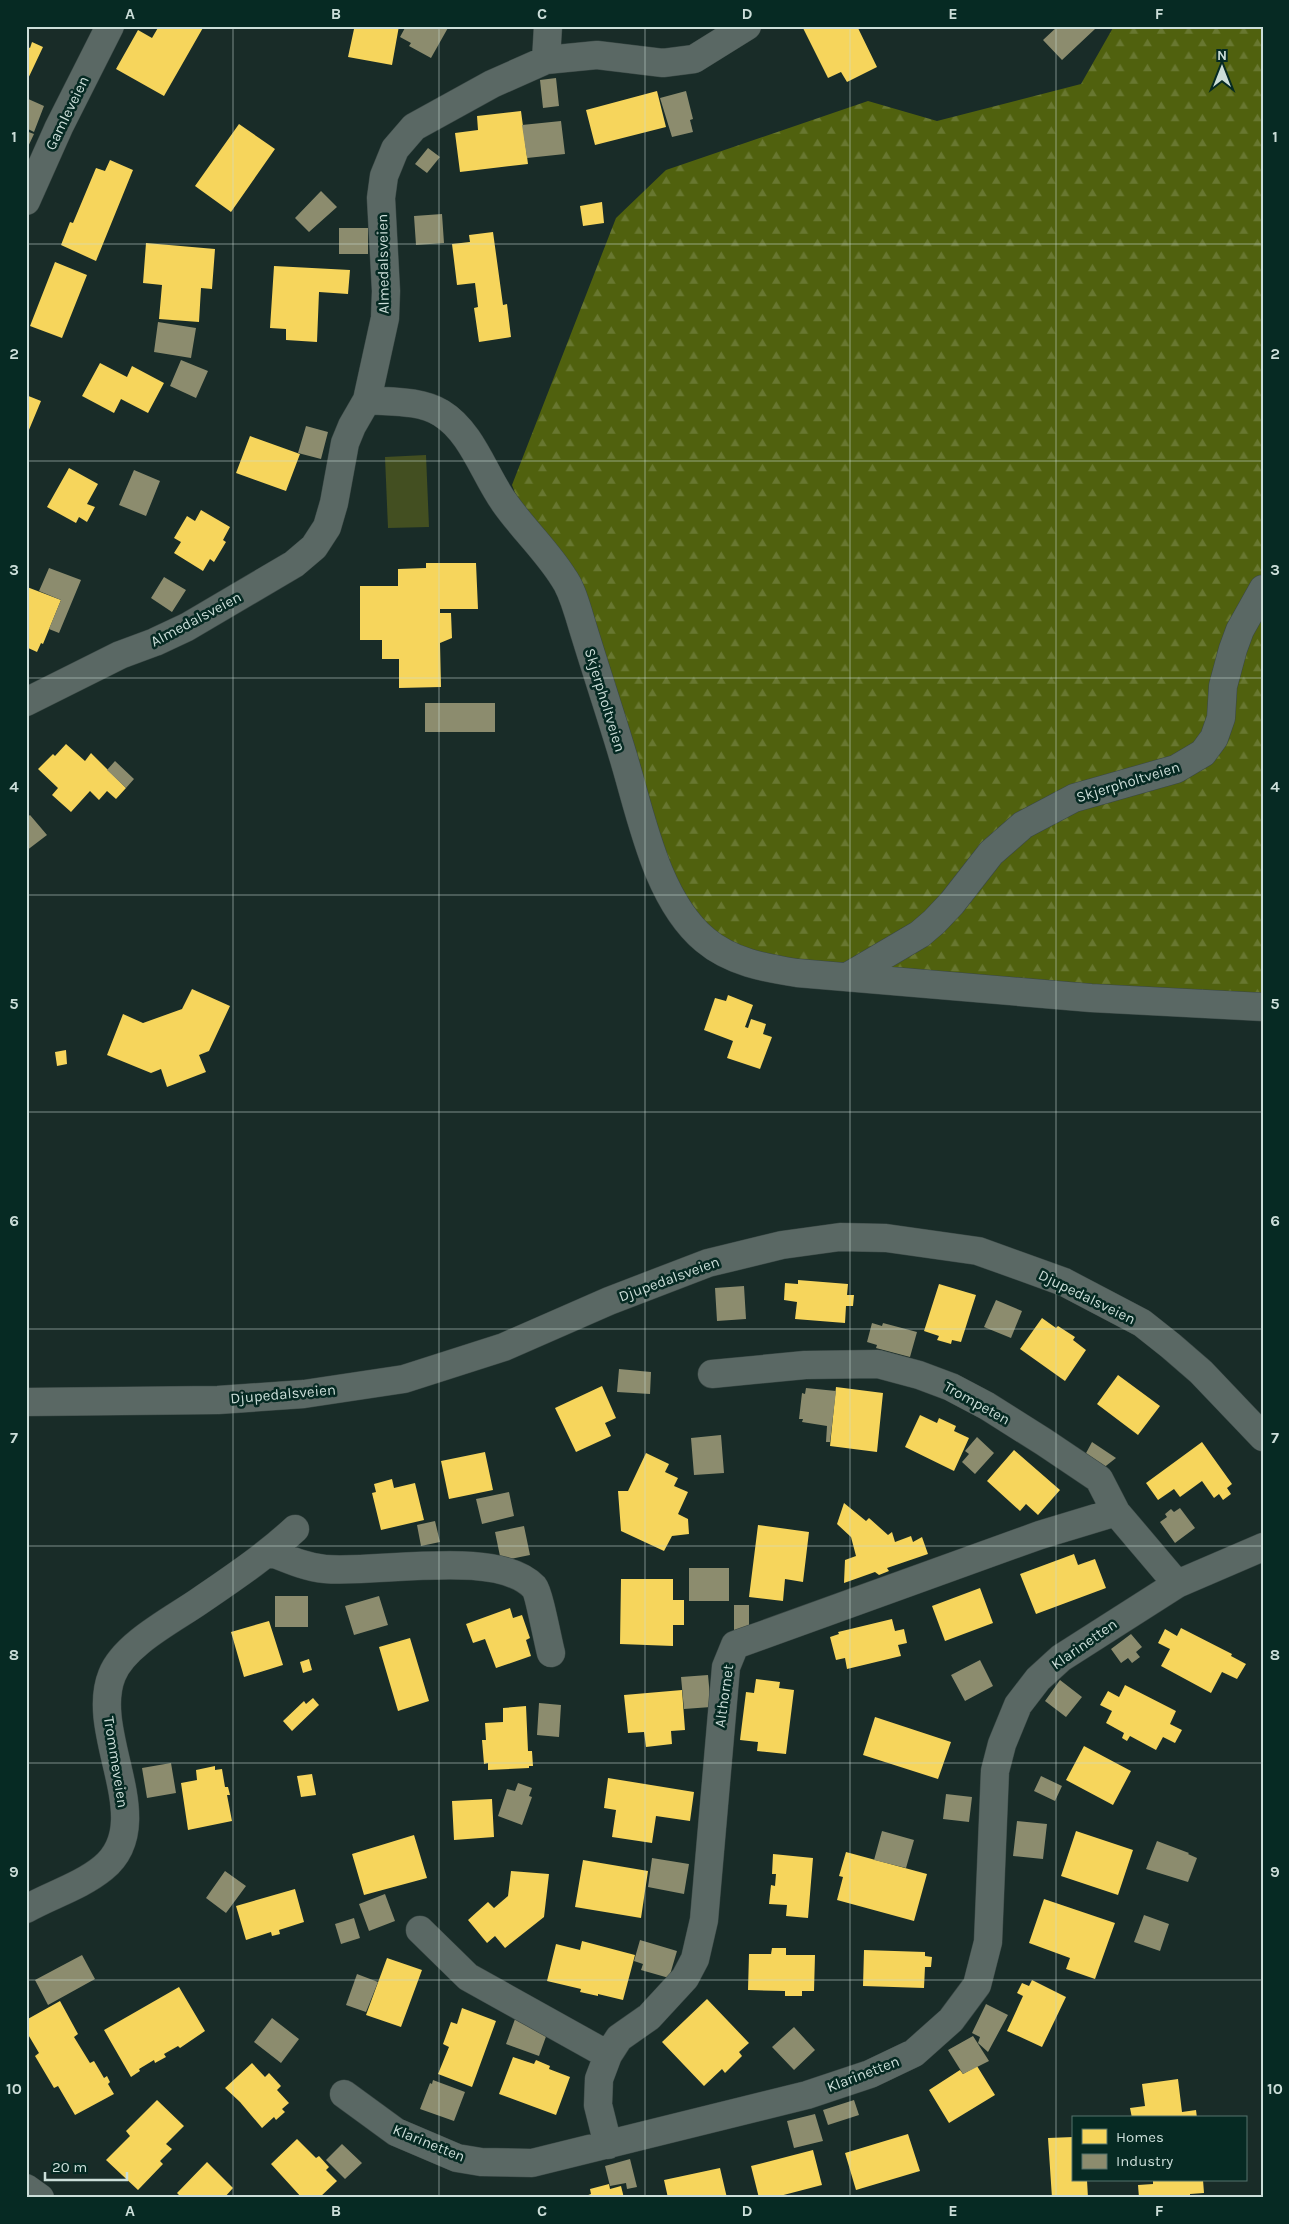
<svg xmlns="http://www.w3.org/2000/svg" width="1289" height="2224" font-family="Karla,sans-serif">
  <style>
    .forest { fill: url(#forest-firs) }
    .garden { fill: #434f21 }
    .homes { fill: #f6d55c }
    .industry { fill: #8c8c6e }
    .lines { fill: none; stroke-linecap: round; stroke-linejoin: round }
    .minor-casing { stroke: #3a4845; stroke-width: 29 }
    .minor { stroke: #5a6864; stroke-width: 28 }
    .grid { fill: none; stroke: #ccded9; stroke-width: 1; stroke-opacity: 0.55 }
    .labels { text-anchor: middle; stroke-width: 5; stroke-linejoin: round; paint-order: stroke }
    .street-label { font-size: 15px; fill: #ccded9; stroke: #062a23 }
    .neatline { fill: none; stroke: #ccded9; stroke-width: 2 }
    .grid-label { font-size: 16px; text-anchor: middle; font-weight: bold; fill: #ccded9 }
  </style>
  <defs>
    <pattern id="forest-firs" width="22" height="20" patternUnits="userSpaceOnUse" patternTransform="scale(1.25)"><rect width="22" height="20" fill="#50610e"/><path d="M5 1l3.5 6h-7zM16 11l3.5 6h-7z" fill="#687730"/></pattern>
  </defs>
  <rect width="100%" height="100%" fill="#192c28"/>
  <path class="forest" d="M1114 26H1263V1004L826 978 696 933 630 754 528 527 512 485 616 218 666 170 868 101 937 121 1081 84Z"/>
  <path class="garden" d="M426 455 429 527 388 528 385 457Z"/>
  <path class="homes" d="M159 26H204L164 96 116 69 138 30 152 38Z
    M345 26H399L392 65 348 57 354 29Z
    M802 26H857L877 67 847 82 841 72 828 78Z
    M32 42 43 47 26 83V46L30 48Z
    M657 91 666 127 595 145 586 110Z
    M521 111 528 164 460 172 455 133 478 130 477 116Z
    M239 124 275 149 231 212 195 186Z
    M110 160 133 170 96 261 61 245 70 222 73 223 96 168 105 171Z
    M602 202 604 223 583 226 580 206Z
    M493 232 503 305 507 304 511 337 479 342 474 308 478 307 475 283 457 285 452 244 470 242 469 235Z
    M146 243 215 249 212 289 201 288 199 322 159 319 162 285 143 283Z
    M55 262 87 275 62 338 30 326Z
    M274 266 350 270 348 294 319 292 317 342 286 340V329L270 328Z
    M100 363 127 377 132 366 164 383 148 413 121 399 114 413 82 396Z
    M26 395 41 401 26 437Z
    M250 436 300 454 286 491 236 473Z
    M69 468 98 484 87 504 95 507 87 522 79 517 76 523 47 507Z
    M201 510 230 527 223 540 226 542 214 562 210 559 203 571 174 553 181 542 174 538 187 516 195 521Z
    M426 563H476L478 609H440V613H451L452 638 440 643 441 687 399 688V659H382V640H360V586H398V569L426 568Z
    M27 587 61 600 43 644 41 643 37 652 26 647Z
    M66 744 85 761 91 753 126 788 116 799 107 791 99 800 90 791 71 812 52 795 58 788 38 769 53 754 55 756Z
    M192 989 230 1006 209 1051 199 1055 206 1072 167 1087 161 1069 151 1073 107 1055 123 1014 143 1023 182 1009Z
    M728 995 753 1005 745 1027 748 1028 751 1019 766 1024 763 1034 772 1037 760 1069 727 1058 733 1041 704 1030 715 998 726 1001Z
    M66 1050 67 1064 57 1066 55 1052Z
    M798 1280 848 1284 847 1295H854L853 1306H846L845 1323 795 1319 797 1302 784 1300 785 1283 798 1284Z
    M939 1284 976 1295 961 1342 952 1340 951 1344 937 1340 939 1336 924 1331Z
    M1042 1318 1056 1328 1058 1326 1075 1337 1073 1340 1086 1350 1065 1381 1020 1349Z
    M1118 1375 1160 1406 1138 1435 1097 1404Z
    M602 1386 616 1418 605 1423 611 1436 576 1452 555 1408Z
    M836 1387 883 1393 877 1452 830 1446Z
    M920 1415 937 1423 939 1418 956 1426 954 1431 969 1438 954 1471 905 1447Z
    M1202 1442 1232 1484 1227 1488 1231 1494 1223 1500 1219 1494 1214 1498 1202 1481 1180 1497 1174 1489 1158 1500 1146 1483Z
    M1014 1450 1060 1490 1038 1515 1026 1504 1020 1511 987 1481Z
    M485 1452 493 1490 449 1499 441 1461Z
    M646 1453 669 1464 665 1472 678 1478 674 1486 688 1492 678 1514 688 1519 689 1534 672 1536 664 1551 621 1531 618 1491H628Z
    M392 1479 394 1488 415 1483 424 1520 381 1530 372 1493 376 1492 374 1484Z
    M844 1503 866 1521 869 1518 888 1535 892 1532 895 1542 911 1536 913 1542 922 1537 928 1554 887 1568 889 1571 879 1575 875 1572 844 1583 845 1560 856 1556 851 1537 837 1524Z
    M758 1525 809 1532 803 1582 785 1579 783 1601 749 1597Z
    M1074 1554 1078 1565 1095 1559 1106 1588 1036 1614 1020 1574Z
    M621 1579H673V1600H684V1625H673V1646L620 1644Z
    M980 1588 993 1623 945 1641 932 1606Z
    M510 1608 513 1618 522 1615 530 1638 526 1640 531 1656 496 1668 485 1639 473 1643 466 1624Z
    M892 1619 895 1631 904 1629 907 1643 898 1645 901 1656 847 1669 845 1658 836 1660 830 1637 839 1634 838 1632Z
    M269 1621 283 1665 244 1677 231 1632Z
    M1181 1628 1232 1654 1231 1656 1246 1664 1237 1679 1222 1672 1211 1693 1161 1666 1170 1649 1158 1643 1165 1629 1177 1636Z
    M410 1638 429 1701 398 1711 379 1647Z
    M309 1659 312 1670 303 1673 300 1662Z
    M756 1679 780 1682 779 1688 794 1690 786 1754 757 1751 758 1742 740 1740 746 1692 754 1693Z
    M1125 1685 1176 1711 1170 1724 1182 1730 1175 1743 1163 1737 1156 1750 1130 1736 1127 1741 1122 1738 1124 1733 1106 1723 1112 1711 1100 1705 1108 1691 1119 1697Z
    M682 1690 685 1730 671 1731 672 1744 646 1747 644 1732 628 1733 624 1695Z
    M313 1698 319 1705 292 1731 283 1721 304 1701 306 1704Z
    M526 1706 528 1751H532L533 1766H529V1768L488 1770V1763L484 1764 482 1740H486L485 1723 503 1722V1708Z
    M875 1717 951 1742 938 1779 863 1755Z
    M1084 1746 1131 1771 1113 1805 1066 1780Z
    M215 1766V1770L222 1769 225 1787H228L230 1795H227L232 1821 188 1830 181 1783 197 1780 196 1770Z
    M312 1774 316 1795 301 1797 297 1776Z
    M608 1778 694 1792 690 1821 656 1816 652 1843 612 1837 616 1810 604 1808Z
    M492 1799 494 1837 454 1840 452 1801Z
    M1076 1831 1133 1850 1118 1895 1061 1876Z
    M414 1835 427 1878 364 1895 352 1854Z
    M846 1852 927 1874 914 1921 837 1900 843 1877 839 1876Z
    M773 1854 813 1858 808 1918 786 1916 787 1905 769 1904 771 1885 775 1886 776 1874H772Z
    M583 1860 648 1871 641 1918 575 1907Z
    M511 1871 549 1874 544 1917 505 1948 495 1936 487 1943 468 1920 488 1902 494 1908 508 1896Z
    M295 1889 304 1922 279 1930 280 1934 272 1936 271 1932 246 1940 236 1906Z
    M1044 1899 1115 1923 1095 1979 1066 1969 1070 1958 1029 1943Z
    M582 1941 635 1955 623 2000 598 1994V1996L580 1992 581 1989 547 1981 556 1944 580 1950Z
    M772 1948H786V1955H815L814 1991H802V1996H785V1991L748 1990 749 1954H771Z
    M864 1950 925 1952V1956L932 1957 931 1967H925L924 1988 863 1986Z
    M387 1958 422 1970 401 2027 366 2015Z
    M1032 1980 1066 1997 1042 2047 1007 2031 1023 1996 1017 1993 1022 1983 1029 1986Z
    M179 1987 205 2031 180 2048 178 2046 164 2054 166 2057 155 2063 154 2060 139 2069 140 2071 131 2077 104 2030Z
    M707 1999 749 2043 739 2052 742 2056 725 2073 722 2069 704 2086 662 2042Z
    M60 2001 78 2034 74 2037 90 2063 94 2061 104 2078 107 2076 110 2082 108 2084 114 2094 75 2115 58 2086 54 2088 35 2056 39 2053 26 2031V2020Z
    M462 2008 496 2021 472 2087 438 2074 449 2047 443 2044 451 2022 457 2024Z
    M513 2057 534 2064 536 2060 550 2066 549 2069 570 2077 556 2115 499 2094Z
    M252 2063 265 2077 269 2073 281 2086 277 2090 289 2103 282 2109 285 2112 276 2120 274 2117 262 2128 240 2102 225 2088Z
    M977 2066 995 2095 949 2123 929 2090 960 2070 963 2074Z
    M1178 2079 1182 2112 1196 2110 1197 2118H1132L1130 2108 1145 2106 1142 2084Z
    M157 2100 184 2126 166 2144 172 2149 160 2161 163 2164 138 2190 106 2160 130 2136 126 2131Z
    M908 2134 920 2171 856 2190 845 2153Z
    M1073 2137V2180H1087L1088 2198H1052L1048 2138Z
    M297 2139 316 2158 319 2156 329 2167 326 2170 337 2181 319 2198H302L271 2164Z
    M813 2150 822 2185 772 2198H759L751 2166Z
    M207 2162 233 2188 224 2198H179L180 2196 177 2193Z
    M720 2168 727 2198H668L664 2180Z
    M1153 2180H1203L1204 2193 1190 2194V2198H1139L1138 2185 1153 2184Z
    M609 2184 610 2189 621 2186 624 2198H580L591 2194 590 2189Z"/>
  <path class="industry" d="M406 26H449L431 58 409 46 411 43 400 37Z
    M1058 26H1092L1095 29 1062 60 1043 40Z
    M556 78 559 106 543 108 540 80Z
    M686 91 693 119 690 120 693 132 672 137 660 98Z
    M26 98 44 106 34 132 26 128Z
    M561 121 565 154 527 158 522 125Z
    M26 131 34 134 26 151Z
    M428 148 440 157 427 173 415 164Z
    M321 191 337 207 309 232 295 218Z
    M442 214 444 243 416 245 414 216Z
    M339 228H368V254H339Z
    M158 322 196 328 191 358 154 352Z
    M181 360 208 371 196 398 170 386Z
    M306 426 328 432 321 459 298 453Z
    M134 470 160 481 146 516 119 505Z
    M49 568 81 580 59 633 49 629 61 600 39 591Z
    M164 577 186 590 172 612 151 598Z
    M425 703H495V732H425Z
    M115 761 134 779 126 788 107 770Z
    M30 815 47 835 26 851V818Z
    M744 1286 746 1319 717 1321 715 1288Z
    M996 1300 1022 1311 1011 1338 984 1327Z
    M872 1323 882 1326 883 1323 917 1332 910 1357 876 1348 877 1345 867 1342Z
    M619 1369 651 1372 650 1394 617 1392Z
    M806 1388 836 1391 830 1442H826L827 1426 802 1422 803 1419H799L802 1393 805 1394Z
    M721 1435 724 1473 694 1475 691 1438Z
    M977 1437 994 1453 975 1474 962 1462 969 1454 965 1451Z
    M1092 1442 1116 1458 1102 1469 1085 1455Z
    M509 1492 514 1516 482 1524 476 1499Z
    M1180 1508 1195 1528 1175 1543 1160 1522 1167 1517 1165 1514 1171 1509 1174 1512Z
    M435 1521 440 1542 421 1546 417 1525Z
    M524 1526 530 1555 501 1561 495 1532Z
    M689 1568H729V1601H689Z
    M275 1596H308V1627H275Z
    M379 1596 388 1625 354 1635 345 1606Z
    M734 1605H749V1632H734Z
    M1131 1634 1142 1647 1136 1652 1140 1657 1132 1663 1128 1658 1121 1663 1111 1649Z
    M980 1660 993 1686 965 1701 951 1675Z
    M708 1675 711 1707 684 1709 681 1677Z
    M1060 1680 1082 1697 1066 1717 1045 1701Z
    M539 1703 561 1705 559 1737 537 1735Z
    M171 1763 176 1793 147 1798 142 1768Z
    M1041 1776 1062 1786 1055 1801 1034 1791Z
    M518 1783 532 1788 529 1796 532 1797 522 1825 498 1816 507 1789 515 1791Z
    M946 1794 972 1797 969 1822 943 1819Z
    M1017 1821 1047 1824 1043 1859 1013 1856Z
    M882 1831 914 1840 906 1868 874 1860Z
    M1157 1841 1189 1853 1188 1854 1197 1858 1188 1882 1146 1869Z
    M652 1858 689 1864 684 1894 648 1887Z
    M225 1871 246 1886 226 1913 206 1898Z
    M385 1894 395 1921 369 1931 359 1904Z
    M1144 1915 1169 1924 1160 1951 1134 1942Z
    M354 1918 360 1938 341 1944 335 1924Z
    M640 1940 677 1951 669 1978 641 1970 643 1964 634 1961Z
    M82 1955 95 1979 48 2005 35 1980Z
    M357 1974 378 1982 366 2012 346 2005Z
    M986 2004 1008 2015 988 2052 978 2043 980 2037 972 2033Z
    M272 2018 299 2039 281 2063 254 2042Z
    M515 2019 548 2031 539 2056 506 2044Z
    M794 2027 815 2050 794 2070 772 2047Z
    M973 2036 989 2061 963 2074 948 2050Z
    M433 2080 465 2092 454 2121 420 2109 430 2083 432 2084Z
    M854 2100 859 2115 828 2125 823 2110Z
    M815 2114 823 2141 794 2148 787 2121Z
    M342 2144 362 2163 345 2179 326 2160Z
    M630 2159 637 2187 627 2189 626 2183 610 2186 605 2166Z"/>
  <g class="lines">
    <g class="minor-casing">
      <path id="minor" d="M546 60 548 26
        M26 201 59 127 110 26
        M367 400C391 402 420 400 441 413 472 432 484 474 504 502 522 528 546 550 563 577 571 588 575 602 579 615 593 662 609 709 623 756 641 815 656 899 705 940 731 962 765 968 797 973L1091 998 1263 1007
        M26 702 120 655 155 642 187 627 294 564 314 547 327 527 334 503 345 443 352 426 367 400 385 318 386 291 381 198 384 176 395 149 414 127 492 84 546 60 597 55 663 63 694 59 747 26
        M847 977 920 934 934 922 952 903 991 853 1023 825 1074 798 1176 769 1203 753 1214 738 1221 718 1223 686 1233 649 1240 630 1263 589
        M712 1374 805 1365 878 1364 919 1375 951 1387 987 1406 1044 1442 1099 1479 1116 1512 1177 1584
        M26 1402 218 1400 304 1394 404 1379 504 1347 609 1301 708 1263 782 1245 840 1237 886 1238 978 1251 1064 1282 1142 1323 1171 1346 1201 1372 1263 1437
        M270 1552C288 1559 305 1567 325 1569 377 1574 497 1548 534 1587 539 1593 548 1642 551 1653
        M26 1909C51 1895 81 1886 103 1868 159 1822 88 1734 112 1675 124 1644 174 1619 201 1600 233 1578 266 1556 295 1529
        M420 1930 468 1977 608 2055
        M344 2094 396 2132 457 2158 481 2162 532 2163 807 2095 870 2074 914 2053 951 2020 977 1985 988 1942 995 1771 1002 1744 1018 1705 1038 1679 1061 1658 1177 1584 1263 1547
        M608 2145 598 2105 599 2079 608 2055 619 2038 649 2017 685 1978 695 1959 704 1920 726 1667 735 1645 1040 1535 1116 1512
        M26 2188 40 2198"/>
    </g>
    <use href="#minor" class="minor"/>
  </g>
  <path class="grid" d="M233 26V2198M439 26V2198M645 26V2198M850 26V2198M1056 26V2198M26 244H1263M26 461H1263M26 678H1263M26 895H1263M26 1112H1263M26 1329H1263M26 1546H1263M26 1763H1263M26 1980H1263"/>
  <g class="labels">
    <g class="street-label">
      <text transform="translate(67 113) rotate(-64)" y="5">Gamleveien</text>
      <text transform="translate(383 264) rotate(-91)" y="5">Almedalsveien</text>
      <text transform="translate(196 619) rotate(-28)" y="5">Almedalsveien</text>
      <text transform="translate(605 700) rotate(73)" y="5">Skjerpholtveien</text>
      <text transform="translate(1128 782) rotate(-17)" y="5">Skjerpholtveien</text>
      <text transform="translate(669 1279) rotate(-20)" y="5">Djupedalsveien</text>
      <text transform="translate(1087 1297) rotate(26)" y="5">Djupedalsveien</text>
      <text transform="translate(283 1394) rotate(-5)" y="5">Djupedalsveien</text>
      <text transform="translate(977 1403) rotate(29)" y="5">Trompeten</text>
      <text transform="translate(1084 1644) rotate(-35)" y="5">Klarinetten</text>
      <text transform="translate(724 1696) rotate(-82)" y="5">Althornet</text>
      <text transform="translate(116 1762) rotate(81)" y="5">Trommeveien</text>
      <text transform="translate(863 2074) rotate(-21)" y="5">Klarinetten</text>
      <text transform="translate(429 2143) rotate(22)" y="5">Klarinetten</text>
    </g>
  </g>
  <rect width="1289" height="2224" fill="none" stroke="#062a23" stroke-width="55"/>
  <rect x="1072" y="2116" width="175" height="65" fill="#062a23" stroke="#55726c"/>
  <rect x="1082" y="2129" width="25" height="15" fill="#f6d55c" stroke="#55726c"/>
  <text x="1116" y="2142" font-size="15" fill="#ccded9">Homes</text>
  <rect x="1082" y="2154" width="25" height="15" fill="#8c8c6e" stroke="#55726c"/>
  <text x="1116" y="2166" font-size="15" fill="#ccded9">Industry</text>
  <g transform="translate(1222 68)" stroke="#062a23" stroke-width="4" paint-order="stroke">
  <path d="M0-4L9 19L0 12L-9 19Z" fill="#ccded9"/>
  <text y="-8" font-size="14" font-weight="bold" text-anchor="middle" fill="#ccded9">N</text>
  </g>
  <path d="M45 2172v8h82v-8" fill="none" stroke="#ccded9" stroke-width="2.5"/>
  <text x="52" y="2172" font-size="15" fill="#ccded9" stroke="#062a23" stroke-width="4" paint-order="stroke">20 m</text>
  <rect x="28" y="28" width="1234" height="2168" class="neatline"/>
  <g class="grid-label">
    <text x="130" y="19">A</text>
    <text x="336" y="19">B</text>
    <text x="542" y="19">C</text>
    <text x="747" y="19">D</text>
    <text x="953" y="19">E</text>
    <text x="1159" y="19">F</text>
    <text x="14" y="142">1</text>
    <text x="1275" y="142">1</text>
    <text x="14" y="359">2</text>
    <text x="1275" y="359">2</text>
    <text x="14" y="575">3</text>
    <text x="1275" y="575">3</text>
    <text x="14" y="792">4</text>
    <text x="1275" y="792">4</text>
    <text x="14" y="1009">5</text>
    <text x="1275" y="1009">5</text>
    <text x="14" y="1226">6</text>
    <text x="1275" y="1226">6</text>
    <text x="14" y="1443">7</text>
    <text x="1275" y="1443">7</text>
    <text x="14" y="1660">8</text>
    <text x="1275" y="1660">8</text>
    <text x="14" y="1877">9</text>
    <text x="1275" y="1877">9</text>
    <text x="14" y="2094">10</text>
    <text x="1275" y="2094">10</text>
    <text x="130" y="2216">A</text>
    <text x="336" y="2216">B</text>
    <text x="542" y="2216">C</text>
    <text x="747" y="2216">D</text>
    <text x="953" y="2216">E</text>
    <text x="1159" y="2216">F</text>
  </g>
</svg>
